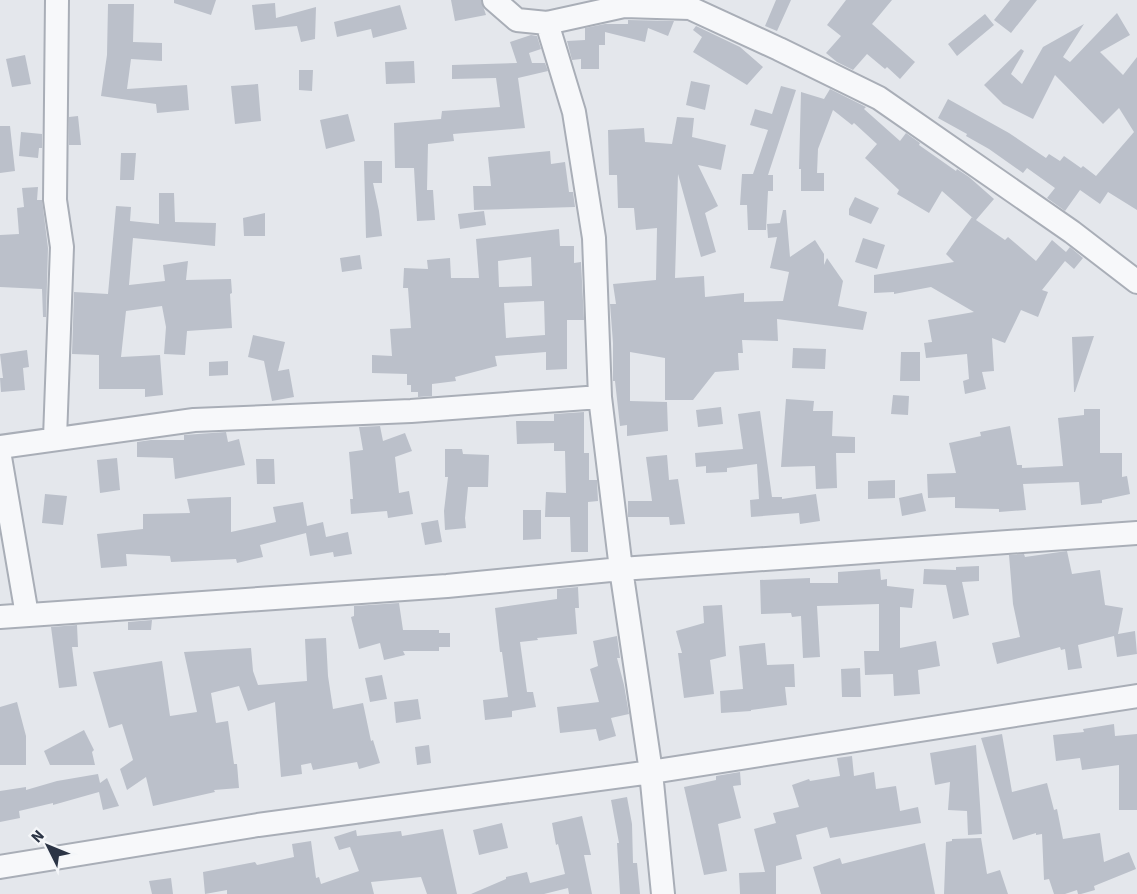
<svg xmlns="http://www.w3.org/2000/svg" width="1137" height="894" font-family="'Source Sans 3',sans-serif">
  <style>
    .building { fill: #bbc0ca; fill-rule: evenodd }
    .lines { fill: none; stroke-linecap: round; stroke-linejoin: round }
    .minor-casing { stroke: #a9aeb7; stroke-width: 26 }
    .minor { stroke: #f7f8fa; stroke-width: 22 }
  </style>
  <rect width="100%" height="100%" fill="#e4e7ec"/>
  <path class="building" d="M174 0H216L211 15 174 3Z
    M451 0H481L486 15 455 21Z
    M776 0H791L777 31 765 26Z
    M846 0H892L872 24 915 62 900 79 887 67 885 69 867 54 853 70 837 62 826 53 841 36 827 25Z
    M1010 0H1037L1011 33 994 20Z
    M275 3 276 18 316 7 315 39 301 42 297 26 255 30 252 5Z
    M108 4H134L133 42 162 43V61L131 59 127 89 187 85 189 110 157 113 156 104 101 96 107 55Z
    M400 5 407 29 373 38 371 29 337 37 334 22Z
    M1117 13 1130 35 1100 52 1123 75 1137 57V210L1108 192 1100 204 1080 190 1065 211 1047 198 1055 188 1027 168 1023 173 989 149 966 136 967 134 938 118 948 99 1009 133 1046 158 1049 154 1060 161 1064 156 1081 168 1083 166 1096 176 1134 132 1119 108 1103 124 1055 75 1033 119 1003 104 984 85 1021 49 1024 51 1011 74 1022 84 1043 47 1084 24 1063 57 1070 62Z
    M985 14 994 25 957 56 948 44Z
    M628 20 674 21 668 36 648 28 645 42 605 32V45H599V69H581V59L572 60 567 41 585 40V28L605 24H628Z
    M696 26 740 47 763 67 747 85 693 52 702 37 693 30Z
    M531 35 537 36 541 49 529 53 532 63H545L548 71 518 78 525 128 453 134 454 141 428 144 427 190H433L435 220 417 221 414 168H395L394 123 441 119 442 111 500 107 496 78 452 79V65L517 63 510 42Z
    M25 55 31 84 12 87 6 59Z
    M414 61 415 83 386 84 385 62Z
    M299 70H313L312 91 299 90Z
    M691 81 710 85 705 110 686 105Z
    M258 84 261 121 235 124 231 86Z
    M781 86 796 90 768 175H773V191H768L766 230H748L747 205H740L742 174H753L768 130 750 125 755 109 772 114Z
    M830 89 866 107 864 109 900 141 906 133 920 143 919 145 956 171 957 169 969 177 994 199 976 220 1005 240 1008 237 1036 261 1052 240 1066 252 1070 247 1083 258 1074 269 1065 261 1042 290 1048 292 1038 317 1021 310 1005 343 992 338 994 371 982 372 986 389 965 394 963 381 969 379 967 354 926 358 924 343 932 342 928 320 974 312 931 287 894 294V292L874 293V275L954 262 946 254 972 217 974 219 942 191 929 213 897 194 899 190 865 158 877 144 854 123 852 125 833 110 818 149 817 173H824V191H801V169H799L801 92 824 99Z
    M348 114 355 141 326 149 320 120Z
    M78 116 81 145H69V117Z
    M677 117 694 118 692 137 726 145 721 170 698 165 718 206 705 213 716 252 701 257 678 174 675 278 704 276 705 297 744 293V302L783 301 789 272 770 268 777 237 768 238 767 224 780 223 783 210H786L790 257 815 240 824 254V265L827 258 843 281 838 306 867 312 863 330 777 319 778 341 742 340 743 353H738L739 370 715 372 693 400H665V358L630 352V401L667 402 668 431 627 436V425L620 426 615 381H613V343L610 304H616L613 284 656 280 657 228 636 230 634 208H618L617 175H609L608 130 644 128 645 142 672 144Z
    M0 126H10L15 171 0 173Z
    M21 132 42 134V148H39L38 158 19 156Z
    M550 151 551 164 565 162 569 192H573L575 207 474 210 473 186H491L488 157Z
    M121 153H136L134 180H120Z
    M364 161H382V183H373L379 211 382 236 366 238Z
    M38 187 37 200H42L48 248 46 317H43L42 289 0 287V235L19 234 17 208 24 207 22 188Z
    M159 193H174L175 222 216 223 215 246 133 238 129 285 165 281 163 265 188 261 186 280 231 279 232 293 230 294 232 328 187 331 185 355 164 354 166 327 162 306 126 311 121 357 160 355 163 395 145 397V389H99V355L72 354 74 292 108 294 116 206 131 207 130 221 159 224Z
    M855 197 879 208 871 224 849 215V209Z
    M484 211 486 225 460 229 458 214Z
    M265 213V236H244L243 218Z
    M559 229 560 246H574V263L581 262 584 320H567V369L546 370V352L495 356 497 366 455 377 456 381 432 384V396L418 397V392H411V385H407V374L372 373V355L392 356 390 329 411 328 408 288H403L404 268 428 269 427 260 450 258 451 278H479L476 239ZM531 257 532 286 499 287 498 261ZM544 301 545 335 506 338 504 303Z
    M863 238 885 245 877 269 855 262Z
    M360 255 362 269 342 272 340 258Z
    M253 335 285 342 278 371 289 369 294 397 272 401 264 361 248 357Z
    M1094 336 1075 392H1074L1072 337Z
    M793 348 826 349 825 369 792 368Z
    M27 350 29 367 23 368 25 390 1 392 0 378H3L0 354Z
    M901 352H920V381H900Z
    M228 361V375L209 376V362Z
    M893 395 909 396 908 415 891 414Z
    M786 399 814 401 813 411H833L832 436 855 437V453H836L837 488 816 489 815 466 781 467Z
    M721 407 723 424 698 427 696 410Z
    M1084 409H1100V453H1122V477L1127 476 1130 494 1102 500V503L1081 505 1079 482 1023 484 1026 510 999 512V509L955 508V497L928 498 927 474 956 473 949 443 981 436 980 432 1010 426 1017 465H1022V468L1063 466 1058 418 1084 415Z
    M760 411 772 497H782V499L816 494 820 521 800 524 799 513 751 517 750 500 759 499 757 464 727 468V472L706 473V466L696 467 695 453 743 449 738 414Z
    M584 412V453H589V480H597L598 501 588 502V552H571L570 517H545L546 492 566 493 565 451H554V443L517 444 516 421H554V414Z
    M380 426 383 441 405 433 412 451 395 457 399 493 409 491 413 514 388 518 387 511 351 514 350 499H353L349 452 363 450 359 427Z
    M226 432 228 442 239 439 245 465 175 479 173 458 137 457V442L151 440H184V435Z
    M445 449H462L463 454 489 455 488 487H468L465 518 466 528 445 530 444 511 448 477H445Z
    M667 455 669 480 678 479 685 524 670 525 669 517H628V501H652L646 457Z
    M117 458 120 490 100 493 97 460Z
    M256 459H274L275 484H257Z
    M895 480V498L868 499V481Z
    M922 493 926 511 902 516 899 498Z
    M45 494 67 496 63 525 42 523Z
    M231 497V532L276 522 273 507 303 502 307 526 323 522 326 537 348 532 352 554 334 557 333 552 310 556 306 533 260 545 263 557 237 563 236 559 171 562 170 556 126 554 127 566 101 568 97 534 143 529V514L190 513 187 499Z
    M523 510H541V539L523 540Z
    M438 520 442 542 425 545 421 523Z
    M1067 551 1072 574 1100 570 1105 605 1123 608 1118 634 1135 631 1137 654 1117 657 1114 636 1078 645 1082 668 1068 670 1065 649 1061 650 1060 647 997 664 992 643 1020 637 1013 604 1009 555 1024 554 1025 557Z
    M979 566V581L962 582 969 615 953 619 946 585 923 584 924 569 956 570V567Z
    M880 569 881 580 887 579V586L914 589 912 608 900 607V648L936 641 940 666 918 670 920 694 894 696 893 674 865 675 864 651H879V604L817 606 820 657 803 658 801 616 792 617 791 613 761 614 760 580 810 578V583H838V572Z
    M578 587 579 608H575L577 634 537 638 538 640 520 642 527 692H533L536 707 512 711V717L485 720 483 700 508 697 502 652H500L495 608 557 599V589Z
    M399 603 403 630H439V633H450V647H439V651H403L405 655 384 660 380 643 359 649 351 617 354 616V606Z
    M722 605 726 656 710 660 714 694 684 698 678 653H682L676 631 704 623 703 606Z
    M152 620 151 630H128V622Z
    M77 625 78 647H72L77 686 59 688 51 627Z
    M617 636 620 658H617L624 685 629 714 611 718 616 736 599 741 596 729 560 733 557 707 599 702 590 669 598 666 593 641Z
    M326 638 328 676 333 709 363 703 371 741 373 740 380 763 359 769 357 762 313 770 311 763 301 765 302 774 281 777 275 702 248 711 239 686 211 693 216 723 228 721 234 764H237L239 788 214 790 215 792 153 806 146 777 127 790 120 769 133 760 122 724 109 728 93 672 162 661 170 716 197 712 184 652 251 648 253 671 258 685 307 681 305 639Z
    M765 643 767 665 794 664 795 687H785L787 705 751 710V711L721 713 720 691 743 689 739 646Z
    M860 668 861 697H842L841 669Z
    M382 675 387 699 370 702 365 678Z
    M418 699 421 719 396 723 394 702Z
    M17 702 26 736V765H0V707Z
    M1114 724 1115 736 1137 734V810H1119V765L1082 770 1080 758 1056 761 1053 735 1084 732 1083 729Z
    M84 730 94 750 92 752 95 765H50L44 751Z
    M1002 734 1012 792 1047 783 1054 810 1057 809 1063 839 1100 833 1104 862 1129 852 1136 869 1094 886 1095 890 1081 894H1078L1077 890 1065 894H1054L1049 879 1044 880 1042 834 1036 835V833L1013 840 981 738Z
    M429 745 431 763 417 765 415 747Z
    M976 745 982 834 968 835 967 811 948 810 950 782 935 785 930 753Z
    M852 756 854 776 874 772 876 789 896 786 900 811 918 807 921 823 830 838 827 827 796 835 802 859 776 866V894H740L739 873 765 872 754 829 776 823 773 813 799 807 792 785 809 779 810 781 840 776 837 758Z
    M740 772 741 785 733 786 741 818 718 824 727 871 704 875 684 787 716 780V776Z
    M98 774 100 783 107 778 119 806 103 810 99 792 53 805V803L19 811 20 818 0 822V791L26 787V790L57 781Z
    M627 797 632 824 633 863H637L640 894H620L617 843H619L611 800Z
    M582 816 591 855H584L592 894H569L568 888 544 894H471L506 879V877L527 872 530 883 565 874 558 844 556 845 552 823Z
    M502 823 508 848 479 855 473 830Z
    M443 829 457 894H427L421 877 371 882 374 894H227V890L205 894 203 872 255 862 257 865 294 857 292 844 311 841 316 878 319 877 321 884 359 871 350 847 339 850 334 837 356 830 357 836 401 831 402 836Z
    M981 838 987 874 1000 870 1008 894H944L946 842 952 841V839Z
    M925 843 935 894H821L813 867 840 858 842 864Z
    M171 878 173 894H152L149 881Z"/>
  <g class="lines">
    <g class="minor-casing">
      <path id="minor" d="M494 0 517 20 547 23 624 6 690 8 779 49 879 98 1072 232 1137 282
        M547 23 574 112 594 238 600 397 621 569 651 772 663 894
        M55 438 62 247 55 200 57 0
        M0 447 194 420 411 411 600 397
        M0 457 27 615
        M0 617 447 586 621 569 1137 533
        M0 867 258 825 651 772 1137 696"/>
    </g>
    <use href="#minor" class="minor"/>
  </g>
  <g transform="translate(48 846) rotate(313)" stroke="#f4f6f9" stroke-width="4.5" paint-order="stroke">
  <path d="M0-4.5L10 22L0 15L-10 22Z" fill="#2b3445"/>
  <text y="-9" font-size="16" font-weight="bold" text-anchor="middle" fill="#2b3445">N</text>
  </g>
</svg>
